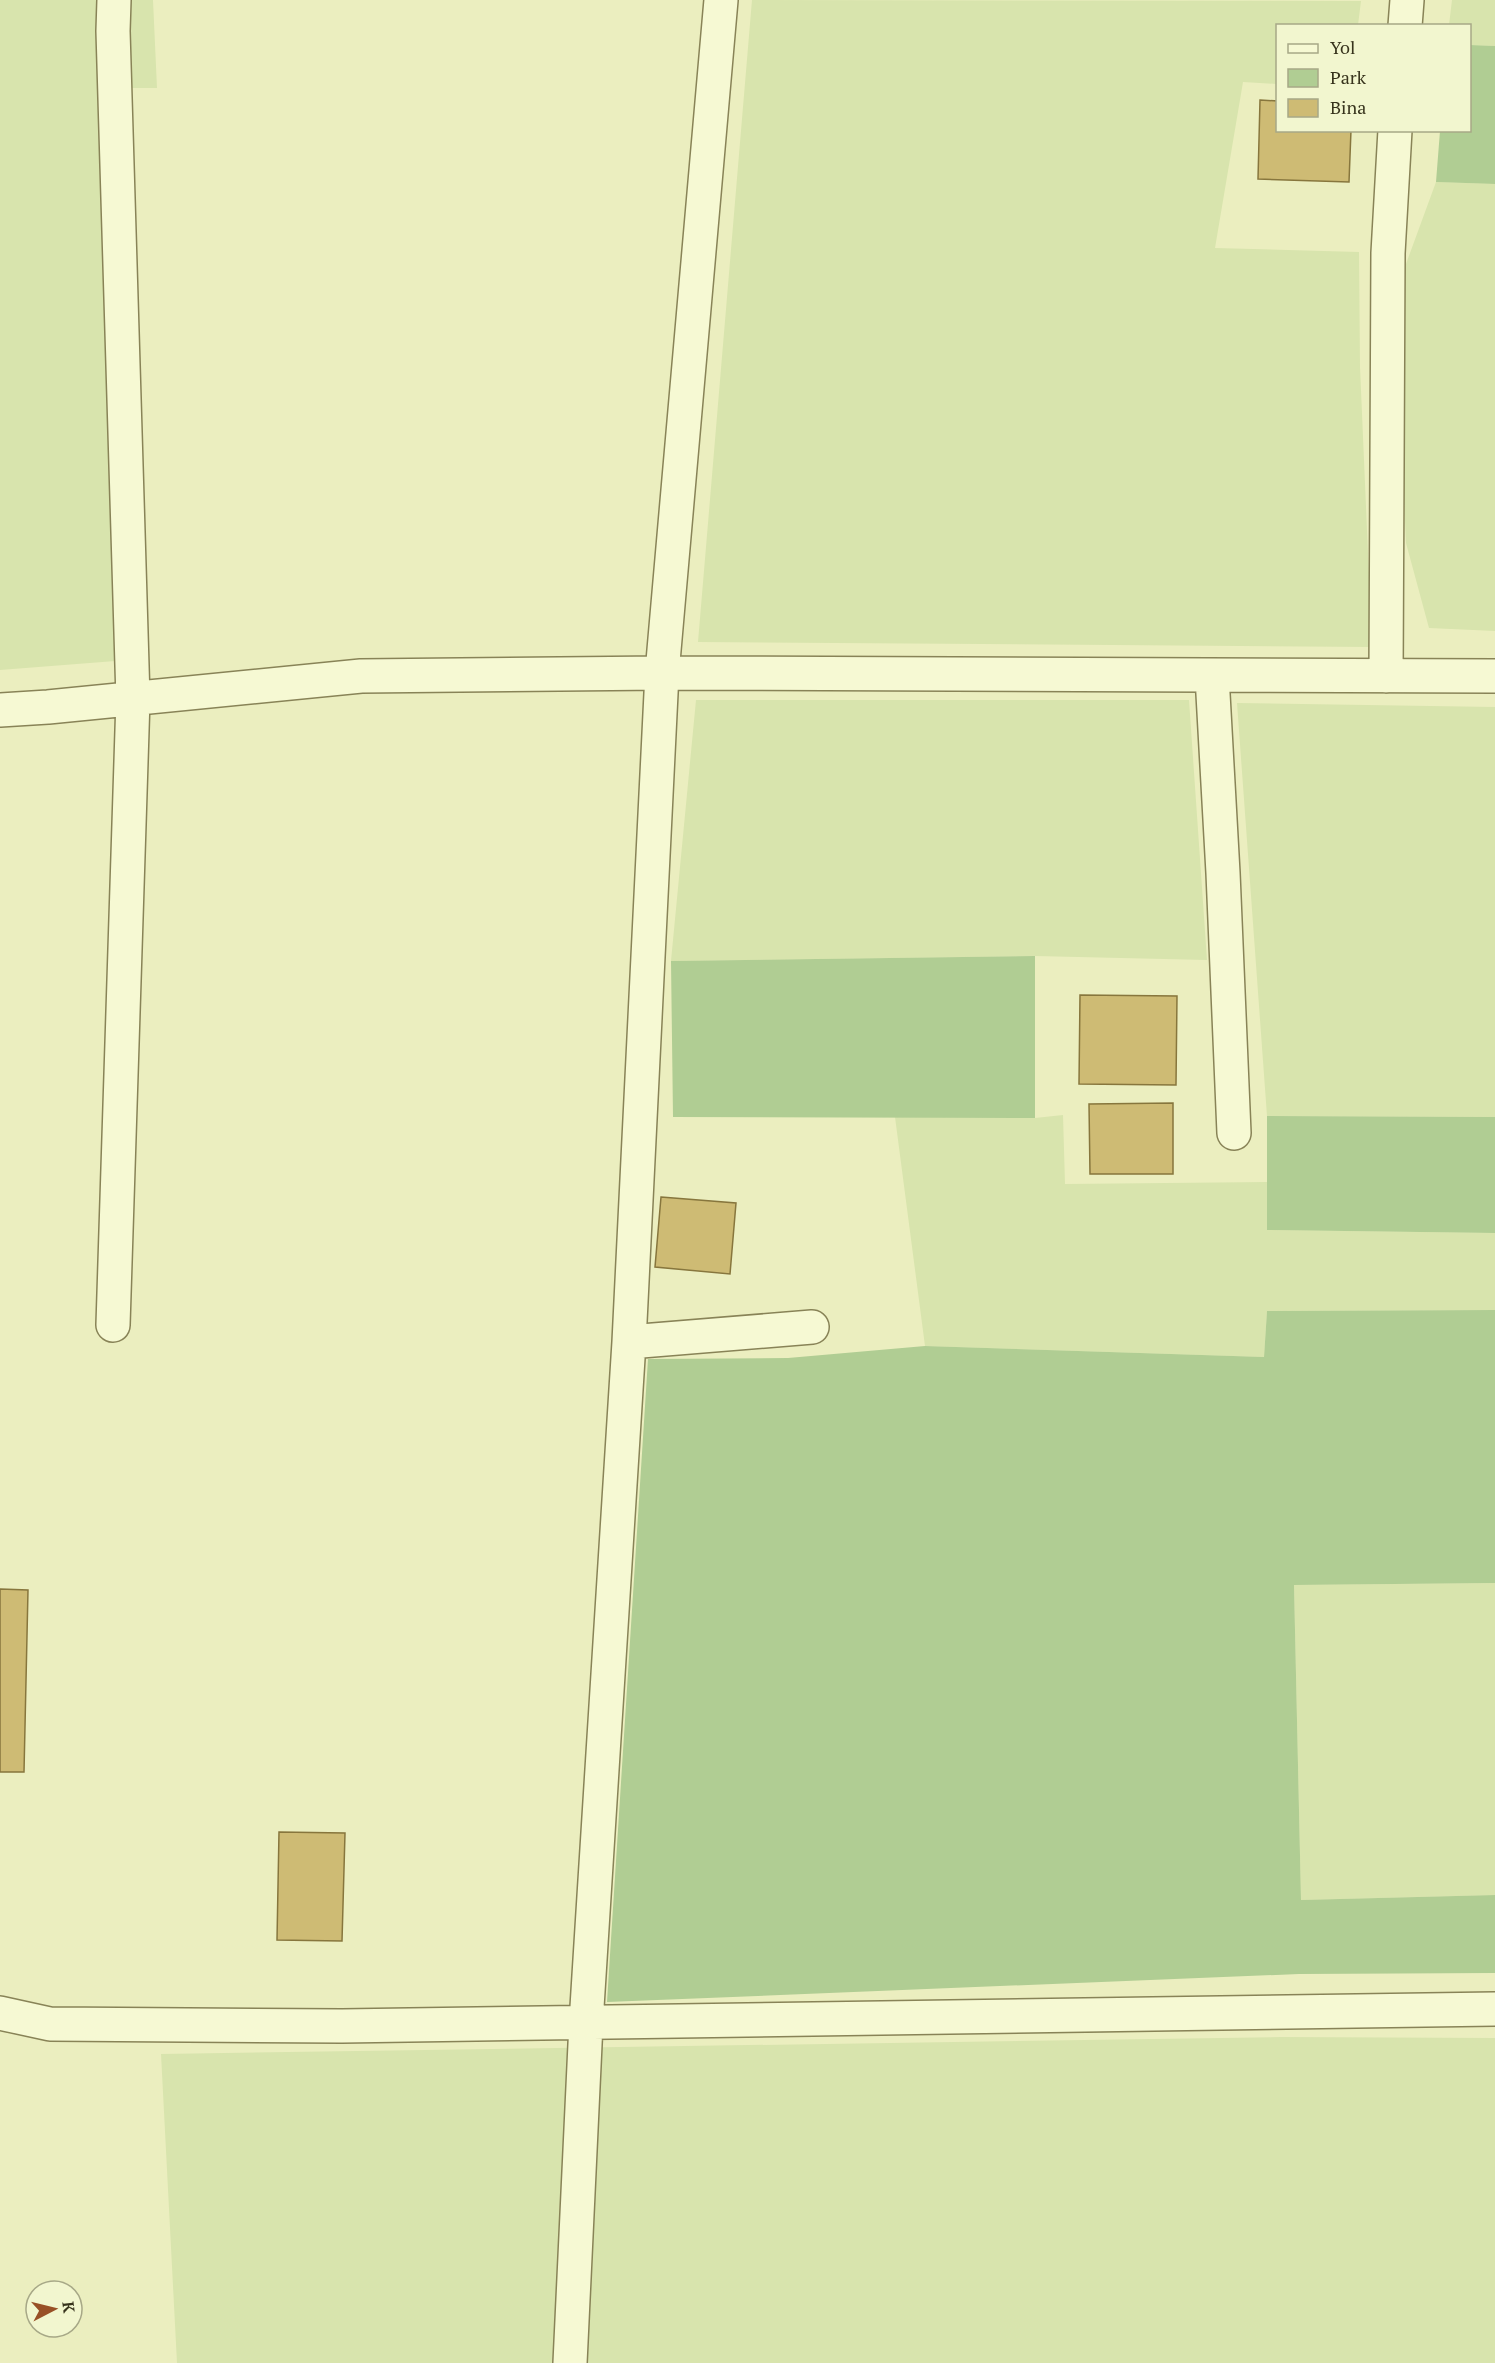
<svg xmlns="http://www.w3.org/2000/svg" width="1495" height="2363" font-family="'PT Serif',serif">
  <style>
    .farmland { fill: #d8e4ad }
    .green { fill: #b0cd93 }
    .building { fill: #cebb74; stroke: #87763d; stroke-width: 1.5 }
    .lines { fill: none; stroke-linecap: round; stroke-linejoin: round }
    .minor-casing { stroke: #888357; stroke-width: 36 }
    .minor { stroke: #f6f9d3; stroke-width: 33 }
  </style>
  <rect width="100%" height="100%" fill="#ebeebf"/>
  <path class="farmland" d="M0 0H153L157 88H126L128 660 0 670Z
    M752 0 1361 1 1358 25 1278 26 1277 84 1243 82 1215 248 1359 252 1360 367 1372 647 698 642Z
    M1452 0H1495V46L1470 45V26L1449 25Z
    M1436 182 1495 184V631L1429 628 1406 543 1395 294Z
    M696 700H1189L1207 960 1035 956 671 961Z
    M1237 703 1495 707V1117L1267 1116Z
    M1063 1115 1065 1184 1267 1182 1268 1230 1495 1233V1310L1267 1311 1264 1357 925 1346 895 1117 1035 1118Z
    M1495 1583V1895L1301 1900 1294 1585Z
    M1281 2037 1495 2038V2363H177L161 2054Z"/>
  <path class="green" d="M1470 45 1495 46V184L1436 182 1440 131 1470 130Z
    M1035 956V1118L673 1117 671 961Z
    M1267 1116 1495 1117V1233L1267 1230Z
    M1495 1310V1583L1294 1585 1301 1900 1495 1895V1973L1299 1974 607 2002 648 1359 788 1358 925 1346 1264 1357 1267 1311Z"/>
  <path class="building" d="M1260 100 1278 101V130H1351L1349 182 1258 179Z
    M1080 995 1177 996 1176 1085 1079 1084Z
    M1173 1103V1174H1090L1089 1104Z
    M661 1197 736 1203 730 1274 655 1267Z
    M0 1589 28 1590 24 1772H0Z
    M279 1832 345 1833 342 1941 277 1940Z"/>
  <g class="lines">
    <g class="minor-casing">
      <path id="minor" d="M1405 26 1407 0
        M1212 676 1223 873 1234 1133
        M1386 676 1388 253 1395 130
        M0 710 48 707 361 676 662 673 1495 676
        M113 1325 133 699 113 31 114 0
        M629 1342 812 1327
        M0 2013 50 2024 342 2026 1495 2009
        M570 2363 586 2023 629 1342 662 673 721 0"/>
    </g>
    <use href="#minor" class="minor"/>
  </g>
  <rect x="1276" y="24" width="195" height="108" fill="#f2f6cf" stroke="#a7a887" stroke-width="1.5"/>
  <rect x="1288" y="44" width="30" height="9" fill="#f6f9d3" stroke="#a7a887" stroke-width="1.5"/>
  <text x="1330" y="54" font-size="18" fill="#37331c">Yol</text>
  <rect x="1288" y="69" width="30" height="18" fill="#b0cd93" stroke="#a7a887" stroke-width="1.5"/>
  <text x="1330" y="84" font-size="18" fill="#37331c">Park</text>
  <rect x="1288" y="99" width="30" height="18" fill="#cebb74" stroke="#a7a887" stroke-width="1.5"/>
  <text x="1330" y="114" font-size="18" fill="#37331c">Bina</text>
  <g transform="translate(54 2309) rotate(83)"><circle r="28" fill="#f2f6cf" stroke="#a7a887" stroke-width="1.5"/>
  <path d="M0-4.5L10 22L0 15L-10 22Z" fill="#985026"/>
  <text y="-9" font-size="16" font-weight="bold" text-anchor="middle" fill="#37331c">K</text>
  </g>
</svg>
